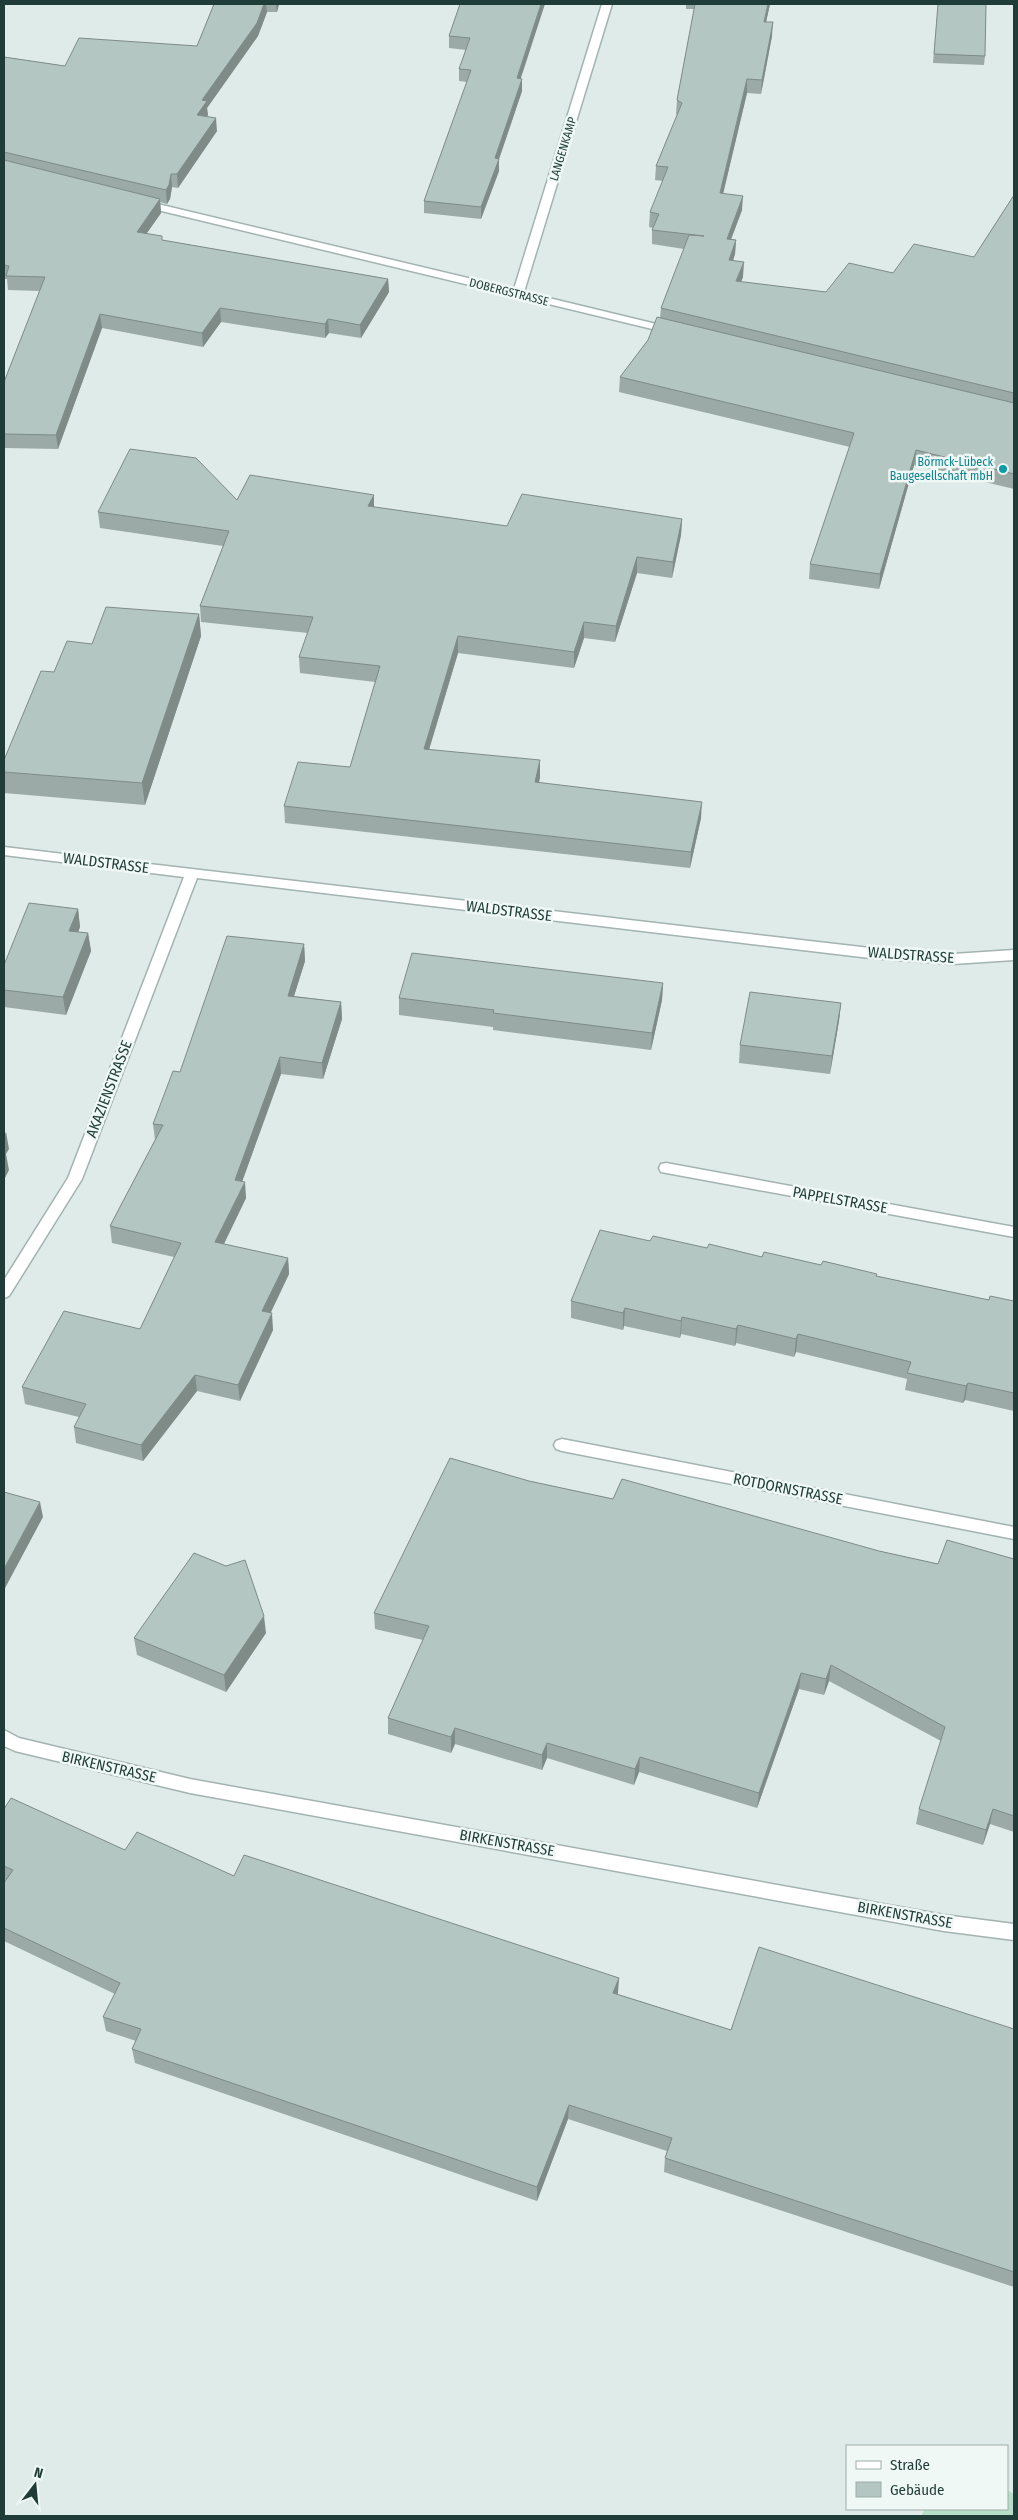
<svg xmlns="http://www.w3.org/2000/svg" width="1018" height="2520" font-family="'Fira Sans Condensed',sans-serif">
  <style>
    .green { fill: #b6dec7 }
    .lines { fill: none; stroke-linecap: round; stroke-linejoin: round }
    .minor-casing { stroke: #a2b3b0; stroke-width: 3 }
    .minor { fill: #fff; fill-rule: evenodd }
    .wall { fill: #9baaa6 }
    .shaded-wall { fill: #7e8b87 }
    .building { fill: #b4c6c1; stroke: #7e8b87 }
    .culture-dot { fill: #0f9aa8; stroke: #eff8f5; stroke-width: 2 }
    .labels { text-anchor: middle; stroke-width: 5; stroke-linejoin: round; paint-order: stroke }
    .far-street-label { font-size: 12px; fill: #1f3c38; stroke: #eff8f5 }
    .far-culture-label { font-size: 12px; fill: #0d838f; stroke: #eff8f5; text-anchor: end }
    .street-label { font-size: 15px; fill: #1f3c38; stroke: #eff8f5 }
  </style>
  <rect width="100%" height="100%" fill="#dfebe8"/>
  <path class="green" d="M1007 2490 1014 2494V2516H921L925 2509H1007Z"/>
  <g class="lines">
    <g class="minor-casing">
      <path id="minor" d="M602 4H612L524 292 677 329V333L673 334 141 206 136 203 141 200 514 289Z
        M4 847 870 948 953 954 1014 950V960L953 964 870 958 197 878 82 1179 9 1296 4 1298V1280L68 1178 184 877 4 855Z
        M666 1163 1014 1227V1237L661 1172 659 1168 661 1164Z
        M562 1439 1014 1527V1539L562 1451 556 1449 554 1445 556 1441Z
        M4 1730 19 1738 190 1779 944 1915 1014 1924V1940L944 1931 190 1793 15 1751 4 1746Z"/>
    </g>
    <use href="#minor" class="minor"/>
  </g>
  <path class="wall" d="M214 4H279L277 12H267L258 36 207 108 208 115 206 116 217 131 178 188 172 187 170 199 167 204 160 202 161 213 146 234 162 240 388 279 389 292 361 338 329 333 325 338 221 322 203 347 102 328 58 449 4 448V382L40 291 8 290 7 279H4V57L65 66 197 46Z
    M460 4 521 78 522 91 499 159V171L481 219 424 213V201L467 82 459 81V69L466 50 449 48V36Z
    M686 4H770L766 22 772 36 761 94 747 93 723 193 742 210 731 239 736 240 735 254 733 261 743 277 741 282 826 292 893 273 974 257 1014 195V489L914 465 879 589 809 579 810 564 850 447 619 392 620 377 648 340 660 318 661 308 684 249 652 244V230L653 228 649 227 650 212 663 181 655 180 656 166 677 115 676 114 677 100 694 9H686Z
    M938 4 985 56 984 65 933 63Z
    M374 495V507L507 526 682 519 681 535 672 578 637 573 615 642 584 638 574 668 458 653 429 750 540 777 539 783 701 818 690 868 285 823 284 806 350 767 375 682 300 673 299 657 308 633 201 622 200 606 223 546 100 528 98 512 237 500Z
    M199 614 201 636 145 805 4 793V760L54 672 92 644Z
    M78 909 80 927 78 932 88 933 91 951 66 1015 4 1007V965Z
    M304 944 305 961 294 996 341 1002 342 1019 323 1079 281 1074 242 1181 246 1198 224 1244 288 1258 289 1274 270 1313 273 1330 240 1401 197 1391 143 1461 76 1443 74 1427 79 1417 25 1404 22 1387 140 1329 174 1257 112 1243 110 1226 155 1140 153 1124 180 1072Z
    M663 983 662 1000 651 1050 493 1030V1027L399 1015V998Z
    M841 1003 839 1021 830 1074 739 1063 740 1045Z
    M650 1241 707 1248 762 1257 877 1276 989 1300 1014 1301V1411L965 1400 963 1403 905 1390 907 1379 796 1352 794 1357 736 1343 735 1346 681 1334 680 1338 624 1326 623 1330 571 1318V1301Z
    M529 1481 613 1499 879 1551 938 1564 1014 1559V1832L990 1824 983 1845 916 1824 919 1809 941 1741 829 1681 824 1695 799 1689 757 1808 639 1772 634 1785 547 1758 542 1770 455 1744 451 1753 388 1734V1718L423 1640 375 1629 374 1613Z
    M266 1633 226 1692 137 1655 134 1638Z
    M4 1809 125 1850 234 1876 619 1978 617 1994 731 2030 1014 2029V2287L664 2172 665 2158 667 2151 568 2119 537 2201 135 2063 132 2049 136 2041 106 2031 103 2017 115 1994 4 1941V1883L6 1880 4 1879Z"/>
  <path class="shaded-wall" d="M264 4H266L267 12 258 36 207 108 208 115 198 128 197 115 202 100Z
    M276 4H279L277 12Z
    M541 4H545L517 90V78Z
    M768 4H770L763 36 764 22Z
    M773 22 772 36 761 94 762 80Z
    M522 79V91L499 159V171L481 219V207L495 158Z
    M747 79V93L720 207V193Z
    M216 118 217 131 178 188 177 174Z
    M171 174 172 187 170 199 167 204 166 190Z
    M743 196 742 210 726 253 727 239Z
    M160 199 161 213 138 246 137 232Z
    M736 240 735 254 728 275 729 260Z
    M744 262 743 277 735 296 736 281Z
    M388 279 389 292 361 338 360 325Z
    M220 308 221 322 203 347 202 333Z
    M100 314 102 328 58 449 56 435Z
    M328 319 329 333 325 338V324Z
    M916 450 914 465 879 589 880 574Z
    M374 495V511L368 506Z
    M682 519 681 535 672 578 673 562Z
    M637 557V573L615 642 616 626Z
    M199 614 201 636 145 805 142 783Z
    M584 622V638L574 668V652Z
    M458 636V653L424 766V749Z
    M540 760V777L535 799V782Z
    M702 802 701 818 690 868 691 852Z
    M78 909 80 927 72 949 69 931Z
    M88 933 91 951 66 1015 63 997Z
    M304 944 305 961 289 1012 288 996Z
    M663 983 662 1000 651 1050 652 1033Z
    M341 1002 342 1019 323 1079 322 1063Z
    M841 1003 839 1021 830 1074 832 1056Z
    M280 1057 281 1074 237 1196 235 1180Z
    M6 1132 9 1149 6 1154 9 1170 4 1180V1136Z
    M245 1182 246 1198 217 1258 215 1242Z
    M288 1258 289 1274 264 1327 262 1311Z
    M625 1308 624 1326 623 1330V1313Z
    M272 1313 273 1330 240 1401 238 1385Z
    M682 1317 681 1334 680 1338 681 1321Z
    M738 1325 736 1343 735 1346 736 1329Z
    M798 1334 796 1352 794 1357 796 1339Z
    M195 1375 197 1391 143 1461 141 1445Z
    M968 1383 965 1400 963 1403 966 1386Z
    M40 1502 43 1517 4 1590V1569Z
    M264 1616 266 1633 226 1692 224 1675Z
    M831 1665 829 1681 824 1695 826 1679Z
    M801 1673 799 1689 757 1808 759 1793Z
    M455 1728V1744L451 1753V1737Z
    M547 1743V1758L542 1770V1755Z
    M640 1757 639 1772 634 1785 635 1769Z
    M993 1809 990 1824 983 1845 986 1830Z
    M619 1978 618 1993 612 2007 613 1993Z
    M569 2105 568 2119 537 2201V2187Z"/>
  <path class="building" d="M214 4H264L257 23 202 100 207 101 197 115 216 118 177 174H171L169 185 166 190 4 152V57L65 66 79 38 197 46Z
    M460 4H541L517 78 522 79 495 158 499 159 481 207 424 201 471 70 459 69 470 38 449 36Z
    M695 4H768L764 22H773L762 80 747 79 720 193 743 196 727 239 736 240 729 260 744 262 736 281 826 292 849 263 893 273 914 244 974 257 1014 195V393L661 308 689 235 704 236 652 230 659 214 650 212 668 167 656 166 682 103 677 100Z
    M938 4H986L985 56 934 54Z
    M4 160 160 199 137 232 162 236V240L388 279 360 325 328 319 325 324 220 308 202 333 100 314 56 435 4 434V382L45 277 6 276 9 266 4 265Z
    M657 317 1014 403V474L916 450 880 574 810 564 854 433 620 377 648 340Z
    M130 449 196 458 237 500 250 475 374 495 368 506 507 526 522 494 682 519 673 562 637 557 616 626 584 622 574 652 458 636 424 749 540 760 535 782 702 802 691 852 284 806 298 762 350 767 380 666 299 657 313 617 200 606 229 531 98 512Z
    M106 607 199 614 142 783 4 772V760L41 671 54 672 67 641 92 644Z
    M29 903 78 909 69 931 88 933 63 997 4 990V965Z
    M227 936 304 944 288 996 341 1002 322 1063 280 1057 235 1180 245 1182 215 1242 288 1258 262 1311 272 1313 238 1385 195 1375 141 1445 74 1427 86 1404 22 1387 64 1311 140 1329 181 1243 110 1226 163 1125 153 1124 173 1071 180 1072Z
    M412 953 663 983 652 1033 493 1013 494 1010 399 998Z
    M750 992 841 1003 832 1056 740 1045Z
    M600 1230 650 1241 653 1236 707 1248 709 1244 762 1257 764 1252 821 1265 823 1261 877 1274 876 1276 989 1300 990 1296 1014 1301V1393L968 1383 966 1386 907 1373 911 1362 798 1334 796 1339 738 1325 736 1329 682 1317 681 1321 625 1308 623 1313 571 1301Z
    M450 1458 529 1481 613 1499 622 1479 879 1551 938 1564 947 1540 1014 1559V1816L993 1809 986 1830 919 1809 945 1727 831 1665 826 1679 801 1673 759 1793 640 1757 635 1769 547 1743 542 1755 455 1728 451 1737 388 1718 429 1626 374 1613Z
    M4 1492 40 1502 4 1569Z
    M194 1553 226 1566 245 1560 264 1616 224 1675 134 1638Z
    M11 1798 125 1850 137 1832 234 1876 244 1855 619 1978 613 1993 731 2030 759 1947 1014 2029V2272L665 2158 672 2138 569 2105 537 2187 132 2049 141 2029 103 2017 120 1983 4 1928V1883L13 1870 4 1866V1809Z"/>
  <circle class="culture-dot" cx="1003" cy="469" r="5"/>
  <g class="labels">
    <g class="far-street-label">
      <text transform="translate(563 149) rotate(-73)" y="4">LANGENKAMP</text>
      <text transform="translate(509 292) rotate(14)" y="4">DOBERGSTRASSE</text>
    </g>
    <g class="far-culture-label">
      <text x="993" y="466">Börmck-Lübeck<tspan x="993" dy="14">Baugesellschaft mbH</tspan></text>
    </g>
    <g class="street-label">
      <text transform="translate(106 863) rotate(7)" y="5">WALDSTRASSE</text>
      <text transform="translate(509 911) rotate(7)" y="5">WALDSTRASSE</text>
      <text transform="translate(911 955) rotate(4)" y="5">WALDSTRASSE</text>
      <text transform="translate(109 1089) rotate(-69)" y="5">AKAZIENSTRASSE</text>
      <text transform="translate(840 1200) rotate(10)" y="5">PAPPELSTRASSE</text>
      <text transform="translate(788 1489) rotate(11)" y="5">ROTDORNSTRASSE</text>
      <text transform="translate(109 1767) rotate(13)" y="5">BIRKENSTRASSE</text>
      <text transform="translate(507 1843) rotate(10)" y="5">BIRKENSTRASSE</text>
      <text transform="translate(905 1915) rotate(10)" y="5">BIRKENSTRASSE</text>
    </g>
  </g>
  <rect width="1018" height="2520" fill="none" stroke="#1f3c38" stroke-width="10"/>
  <rect x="846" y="2445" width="162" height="65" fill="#eff8f5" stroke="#9cada9"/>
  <rect x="856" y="2461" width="25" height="8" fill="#ffffff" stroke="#9cada9"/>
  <text x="890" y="2470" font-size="15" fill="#1f3c38">Straße</text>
  <rect x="856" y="2482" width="25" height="15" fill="#b4c6c1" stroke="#9cada9"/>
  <text x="890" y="2495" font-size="15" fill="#1f3c38">Gebäude</text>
  <g transform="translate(35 2485) rotate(16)" stroke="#eff8f5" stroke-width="4" paint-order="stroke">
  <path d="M0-4L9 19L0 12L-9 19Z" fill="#1f3c38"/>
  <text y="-8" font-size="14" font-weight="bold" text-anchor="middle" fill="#1f3c38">N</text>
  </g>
</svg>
